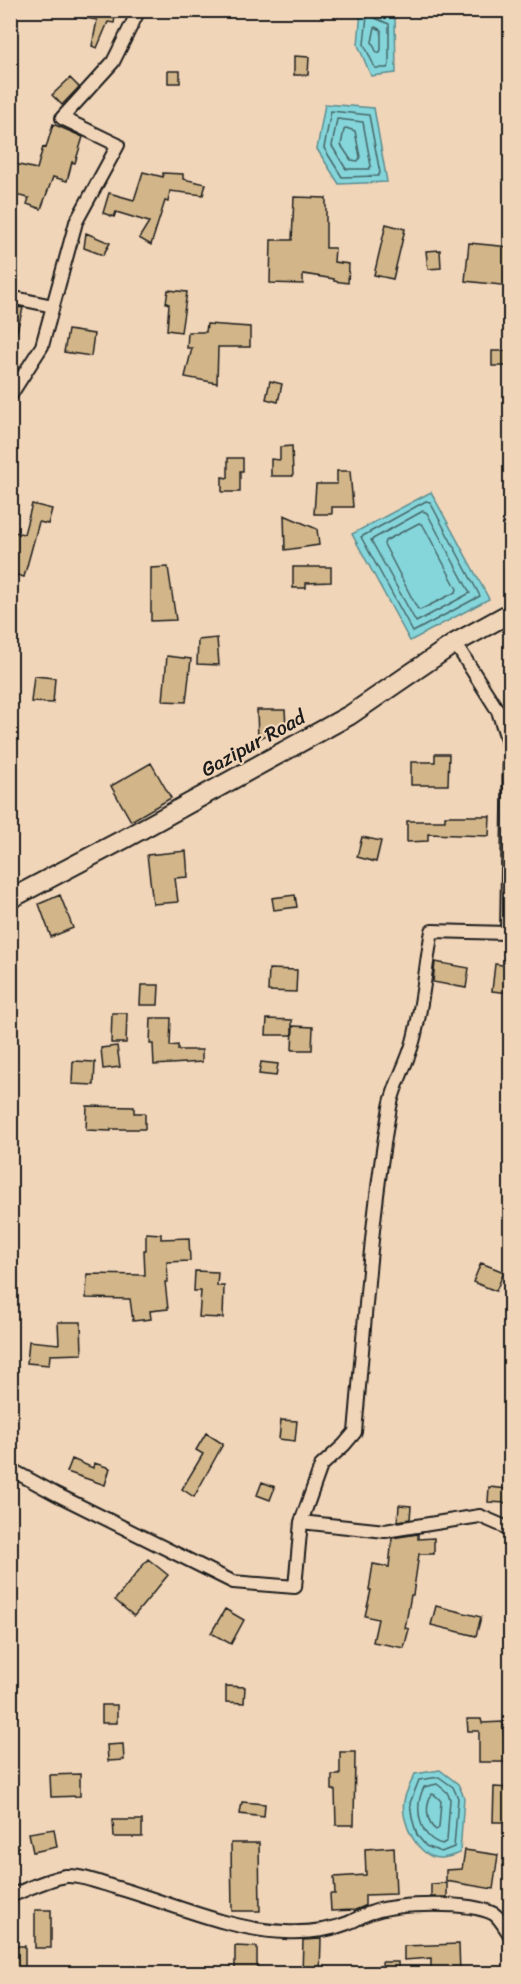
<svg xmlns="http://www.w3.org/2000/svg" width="521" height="1984" font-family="Sriracha,sans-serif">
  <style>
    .water { fill: #85d6db; stroke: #5b8c8f; stroke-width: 1.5 }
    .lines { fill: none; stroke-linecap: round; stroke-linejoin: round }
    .shore { stroke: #466668; stroke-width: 1.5 }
    .building { fill: #d2b689; stroke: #1c1c1c; stroke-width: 1.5 }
    .street-casing { stroke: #1c1c1c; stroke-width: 16 }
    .secondary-casing { stroke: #1c1c1c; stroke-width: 22 }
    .street { stroke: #f1d5b8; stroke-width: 12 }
    .secondary { stroke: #f1d5b8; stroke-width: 18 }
    .labels { text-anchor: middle; stroke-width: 4.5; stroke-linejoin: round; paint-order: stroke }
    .street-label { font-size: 20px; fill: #1c1c1c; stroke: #f1d5b8 }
  </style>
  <rect width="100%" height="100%" fill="#f1d5b8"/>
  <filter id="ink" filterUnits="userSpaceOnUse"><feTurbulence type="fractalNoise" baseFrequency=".0167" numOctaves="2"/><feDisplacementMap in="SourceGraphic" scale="12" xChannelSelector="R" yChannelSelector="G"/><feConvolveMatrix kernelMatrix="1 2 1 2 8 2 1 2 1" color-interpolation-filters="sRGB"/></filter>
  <g filter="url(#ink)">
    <path class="water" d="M361 11H369L395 18 396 73 371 76 358 45Z
      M325 104 374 108 387 182 339 184 317 149Z
      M431 492 489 599 410 641 352 534Z
      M440 1770 458 1784 464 1797 460 1853C454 1855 447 1858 441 1858 418 1859 400 1821 404 1801 406 1791 411 1783 415 1774Z"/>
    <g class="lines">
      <path class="shore" d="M370 14 375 18 389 24V65L387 68H375L364 44 367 16Z
        M375 27 381 30V50L379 53 376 51 372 42Z
        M331 111 369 115 380 173 378 176 342 177 324 148Z
        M337 119 363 122 371 166 369 169H346L332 146Z
        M346 128 355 131 360 157 358 161 351 160 341 145 344 130Z
        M426 501 430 502 480 596 413 632 361 537Z
        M423 511 427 513 470 593 416 622 371 540Z
        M419 523 423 525 457 589 456 592 420 610 417 608 384 544 385 541Z
        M439 1777 453 1787 458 1798 454 1847 441 1852 426 1846 417 1835 412 1818 410 1803 419 1780Z
        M437 1784 447 1792 450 1799 447 1841 442 1844C418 1837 414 1807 424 1787Z
        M432 1794 435 1795 441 1801 439 1828 436 1830C426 1823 425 1804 432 1794Z"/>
    </g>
    <path class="building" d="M80 10H116L114 23 108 22 97 48 92 46 97 20 80 17Z
      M294 56 309 57 308 75H294Z
      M168 71H180V83H168Z
      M70 78 79 87 62 105 52 95Z
      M53 124 83 137 75 163 72 162 67 181 53 177 41 209 27 204 29 198 10 194V163L37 169 43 147 46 148Z
      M143 172 163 177V173L183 174V179L206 184 203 195 170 191 168 202 165 201 151 245 139 238 149 222 116 212 114 217 103 213 109 193 134 200Z
      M294 197 326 198V248H335L334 262 349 264 348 283 334 281V279L303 274V284L270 283 271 240H292Z
      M386 224 405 229 393 279 374 275Z
      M86 233 110 243 103 255 84 248Z
      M469 243 510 247V286L465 281Z
      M440 250 441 268 428 269 426 251Z
      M168 290 187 292 181 332 167 330 169 304 166 303Z
      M10 306 23 308 14 342 10 341Z
      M207 324 250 327V347H218L217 383 185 377 192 348H187L188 332H206Z
      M68 330 94 334 91 356 64 352Z
      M492 351H510V366H492Z
      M270 381 282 384 278 402 266 399Z
      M292 446 293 476H271V459L280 460V447Z
      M228 458H243V471H240V492H222V477L228 478Z
      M337 471H350L353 507H332V514H314L316 484H337Z
      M32 504 52 509 48 524 39 522 24 577 10 573V542L14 532 24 534Z
      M284 515 317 529 319 545 285 550Z
      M168 567 176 620 151 621V568Z
      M293 567H331V582L306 583V588H293Z
      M217 638 219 665 197 664 198 640Z
      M167 656 191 659 186 702 163 701Z
      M34 676 55 678 53 703 31 702Z
      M257 710H285L286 726 258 739Z
      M435 754H449L448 785H411V762H435Z
      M151 763 171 798 131 821 111 786Z
      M445 816H490L489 836 428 834V841L407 842V821H445Z
      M362 837 381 841 376 862 357 857Z
      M186 851 188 877 175 878 178 902 153 904 147 855Z
      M60 895 73 928 51 937 39 904Z
      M295 895 297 907 274 910 272 898Z
      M435 962 469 968 466 988 433 982Z
      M495 964 510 966V993L492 991Z
      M269 969 297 970 296 992 268 991Z
      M141 985H159L158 1005H140Z
      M112 1013H127L126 1043H111Z
      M151 1018H171L170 1046 178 1045V1050H202V1062L154 1065 153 1044H150Z
      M267 1019 292 1020V1035H266Z
      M293 1026 313 1027 312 1050H292Z
      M117 1046 120 1067 103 1069 101 1048Z
      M73 1061 95 1062 94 1085 72 1084Z
      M261 1062 278 1064 276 1076 259 1074Z
      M87 1106 134 1107V1113H145V1129H111V1131L86 1130Z
      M146 1233 161 1234V1239L189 1238 190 1261 167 1262 168 1282H165L168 1309 150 1311 151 1319 133 1321 130 1299 86 1298 87 1274 145 1275 144 1250H146Z
      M481 1263 504 1272 496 1291 473 1282Z
      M195 1271 218 1272 217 1286H224L223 1318 199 1317 201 1291H194Z
      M58 1322H81L82 1354 50 1355 49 1365 27 1363 29 1341 59 1344Z
      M281 1420 297 1421 295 1441 279 1439Z
      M206 1433 223 1444 194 1497 182 1489 203 1454 196 1450Z
      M72 1459 93 1468 94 1463 110 1468 105 1485 67 1472Z
      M262 1482 275 1487 270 1500 257 1495Z
      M489 1487 508 1489 507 1503 488 1502Z
      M399 1505 411 1506 410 1519 398 1521Z
      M418 1534V1539L434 1538V1554H419L413 1595H411L405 1628 409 1629 404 1648 373 1642 378 1619 365 1616 371 1590H369L373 1564 389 1567 392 1538Z
      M148 1559 168 1575 134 1616 115 1600Z
      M436 1606 481 1617 476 1636 431 1625Z
      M225 1609 244 1620 231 1644 211 1633Z
      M226 1686 245 1687 244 1703 226 1702Z
      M102 1705H117V1723H102Z
      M467 1719H481L482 1723 503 1722 505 1762H479V1731H468Z
      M123 1744 124 1760 108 1761 107 1745Z
      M340 1752H355L354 1825H336L335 1790H332V1775H340Z
      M80 1774V1796L51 1797 50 1775Z
      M494 1787 510 1788V1822H493Z
      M242 1802 265 1804 264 1817 240 1814Z
      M113 1820H142V1837H114Z
      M54 1829 57 1847 33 1852 29 1833Z
      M231 1843H259L260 1911H232Z
      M394 1847 396 1894 365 1895V1906L355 1910 331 1911 330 1894H335L334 1877 366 1875 365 1849Z
      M465 1850 498 1855 493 1889 446 1881V1870L462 1869Z
      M447 1883V1897H431V1884Z
      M35 1910H51V1948H35Z
      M321 1939 320 1974H302L303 1940Z
      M459 1944 460 1974H431V1958L404 1960V1946Z
      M10 1946H25V1974H10Z
      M235 1946 257 1947V1974H235Z
      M382 1962H398V1974H383Z"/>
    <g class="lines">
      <g class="street-casing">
        <path id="street" d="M10 297 53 306
          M10 396 42 346 76 222 118 145 62 118 113 62 139 10
          M455 643 498 711 510 748 507 933 510 934
          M10 1469 56 1494 233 1582 295 1587 301 1522 321 1466 344 1445 355 1432C365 1324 371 1214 390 1107 394 1085 407 1064 413 1042 423 1006 425 968 432 931L507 933
          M301 1522 385 1531 480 1516 510 1529
          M10 1896C28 1889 47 1879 66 1876 81 1875 100 1883 114 1887 169 1902 228 1930 285 1932 307 1933 328 1931 348 1923 356 1920 364 1914 373 1912 398 1903 470 1901 494 1914 500 1918 506 1929 510 1935"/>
      </g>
      <g class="secondary-casing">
        <path id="secondary" d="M10 899 126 838 350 715 455 643 510 613"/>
      </g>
      <use href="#street" class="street"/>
      <use href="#secondary" class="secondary"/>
    </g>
  </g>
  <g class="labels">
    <g class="street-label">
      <text transform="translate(253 743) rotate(-29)" y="7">Gazipur Road</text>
    </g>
  </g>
  <rect width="521" height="1984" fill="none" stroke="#f1d5b8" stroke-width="36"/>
  <rect x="18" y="18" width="485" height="1948" fill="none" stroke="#1c1c1c" stroke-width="2" filter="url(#ink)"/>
</svg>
